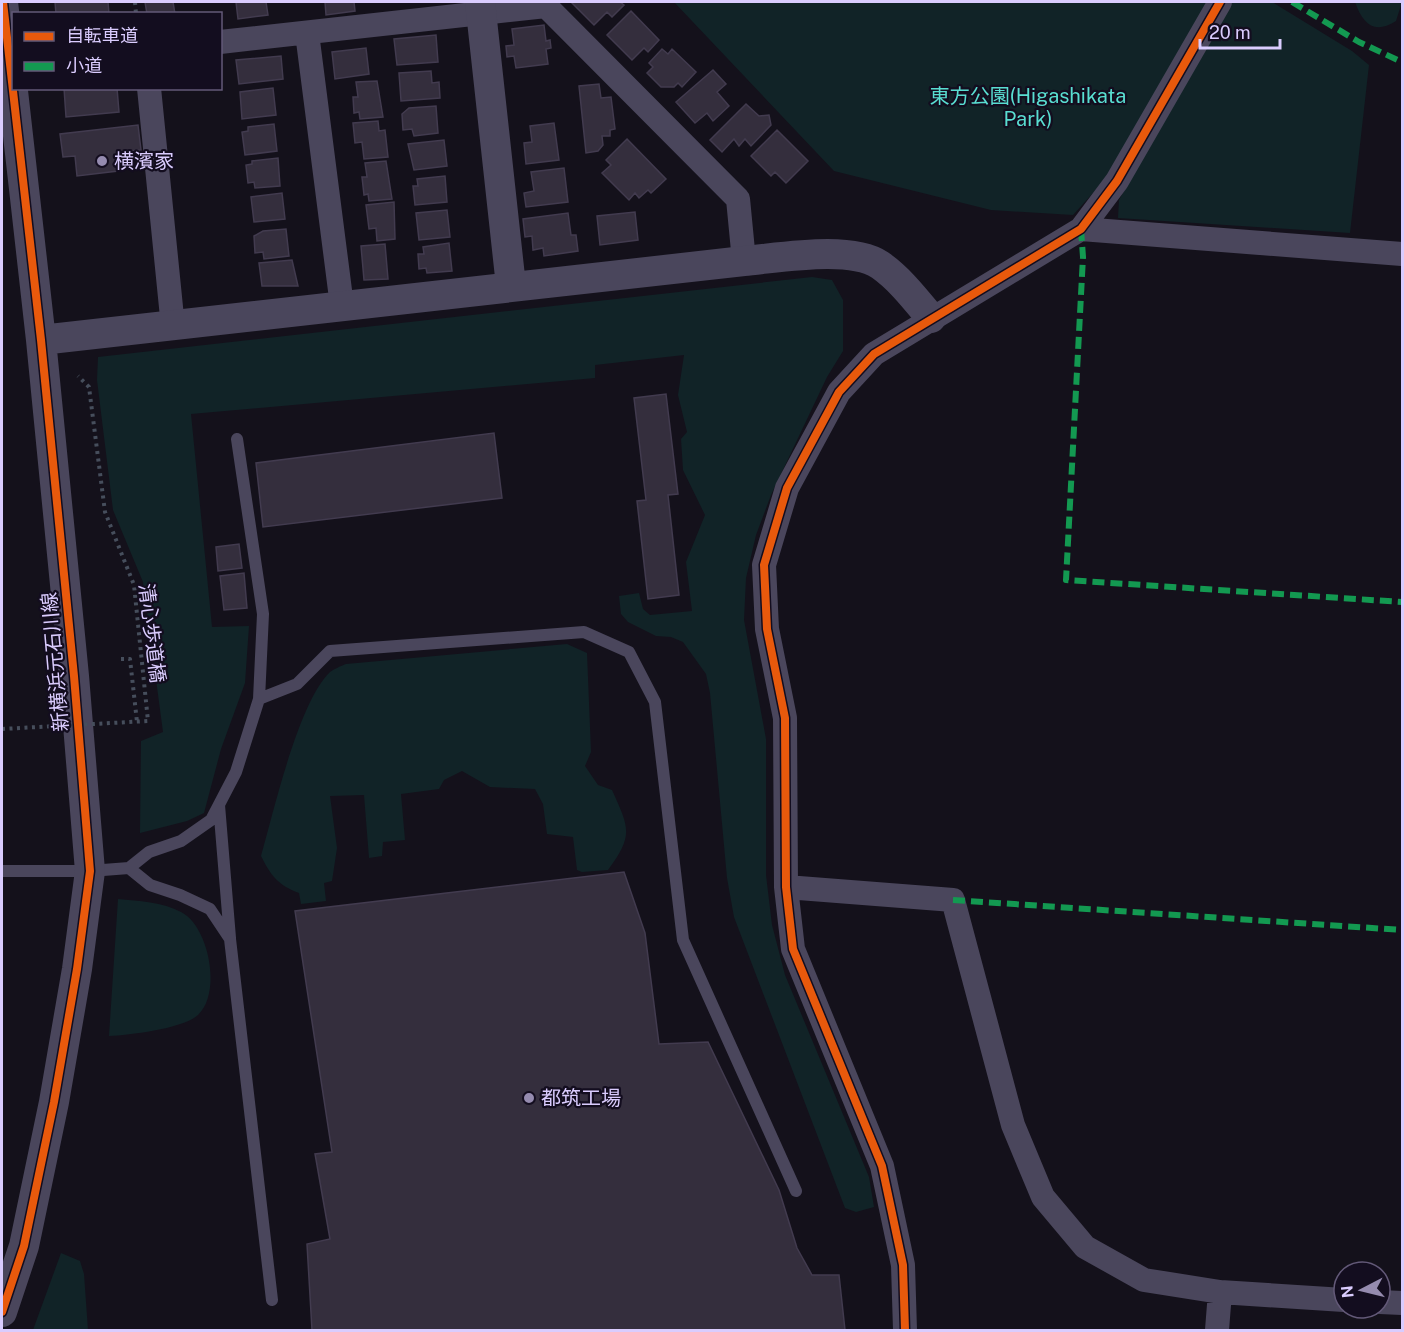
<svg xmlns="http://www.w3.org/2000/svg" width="1404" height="1332" font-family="'Public Sans','Noto Sans JP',sans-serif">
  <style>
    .green { fill: #112327 }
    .building { fill: #342e3d; stroke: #423b4f; stroke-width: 1.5 }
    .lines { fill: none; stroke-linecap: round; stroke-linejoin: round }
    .path { stroke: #464e5c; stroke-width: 4; stroke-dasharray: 3 4.5; stroke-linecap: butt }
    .service { stroke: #4a465c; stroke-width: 12 }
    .minor { stroke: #4a465c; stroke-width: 24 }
    .tertiary { stroke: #4a465c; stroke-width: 30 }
    .path-bridge { stroke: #464e5c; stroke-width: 4; stroke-dasharray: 3 4.5; stroke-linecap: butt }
    .quiet { stroke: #139951; stroke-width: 6; stroke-dasharray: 12 6; stroke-linecap: butt }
    .cycleway-casing { stroke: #130d1f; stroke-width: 11 }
    .cycleway { stroke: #e8590c; stroke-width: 8 }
    .poi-dot { fill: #958baf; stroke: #130d1f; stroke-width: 2 }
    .labels { text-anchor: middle; stroke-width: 4.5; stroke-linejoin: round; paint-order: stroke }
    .park-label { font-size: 20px; fill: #59ddd1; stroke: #130d1f }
    .poi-label { font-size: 20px; fill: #daccfe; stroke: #130d1f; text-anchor: start }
    .street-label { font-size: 20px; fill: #daccfe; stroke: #130d1f }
  </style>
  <rect width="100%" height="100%" fill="#14111b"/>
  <path class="green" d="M674 2H1209L1112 172 1073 215 991 210 834 171Z
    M1227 2H1272L1352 51 1369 65 1350 233 1118 218 1119 200Z
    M1355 2H1402L1396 21C1374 35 1363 24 1355 2Z
    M812 277 832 280 843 300V351L827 377 771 495 756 535 746 578 744 620 766 739V875L772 925 785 975 869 1177 874 1207 856 1212 845 1208 734 917 727 878 710 693 706 674 683 642 671 637 656 636 628 622 621 614 619 596 639 593 643 609 650 615 692 611 686 562 705 515 683 470 681 439 687 432 678 395 684 355 595 365V378L191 414 212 627 249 626 245 683 221 749 204 813 187 821 140 833 141 741 163 732 143 582 113 510 97 380 98 357Z
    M567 644 587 653 591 752 585 766 598 785 612 790C629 828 634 835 608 870L582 872 577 870 573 837 547 834 543 804 535 789 490 787 462 771 444 780 439 789 401 794 405 840 383 842 382 856 369 858 364 795 330 796 337 848 332 881 324 883 326 901 301 904 299 893C278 885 271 876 261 856 274 811 298 703 330 672 334 669 341 666 346 664Z
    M118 899C138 901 163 902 181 912 209 926 222 993 198 1015 182 1029 130 1035 109 1036Z
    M61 1253 80 1261 84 1274 88 1330H33Z"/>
  <path class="building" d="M55 2H108L109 14H56Z
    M145 2H173L175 14H147Z
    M236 2H266L268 15 238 19Z
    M325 2H354L355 11 326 15Z
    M571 2H620L624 5 612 17 607 12 594 25Z
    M631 11 659 40 648 52 644 48 632 60 607 35Z
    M544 25 546 41 550 40 551 48 546 49 548 64 516 68 514 56 507 57 506 46 514 45 512 29Z
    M436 35 438 62 397 65 394 39Z
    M366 48 369 74 335 79 332 52Z
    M662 49 668 54 672 49 696 72 682 87 678 83 674 87H661L647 73 653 67 649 63Z
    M281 56 283 79 239 84 236 60Z
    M713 70 726 84 717 92 729 106 713 121 707 113 695 123 676 102Z
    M431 71 432 83 439 82 440 98 401 101 399 73Z
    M377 81 383 117 360 119 359 112 354 113 353 97H358L356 82Z
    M599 84 601 98 611 97 615 129 610 130V136H602L603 145 598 151 586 153 579 86Z
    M64 88H117L119 112 66 117Z
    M273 88 276 115 242 119 240 92Z
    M746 104 759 116 769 115 771 125 751 146 745 139 739 146 734 139 722 152 710 140Z
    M436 106 438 133 414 136 412 129 403 130 402 114 409 108Z
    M378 121 379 131 385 130 388 157 364 159 362 142 355 143 353 123Z
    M554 123 559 160 526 164 524 143 532 142 530 126Z
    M274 124 277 151 245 155 242 132 248 131V127Z
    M138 125 141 150 116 152 118 171 77 176 75 156 63 157 60 134Z
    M777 130 808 161 786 183 775 172 771 176 751 156Z
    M627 139 666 179 651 193 648 190 639 198 635 193 629 200 602 173 611 165 606 160Z
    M444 140 447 166 414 170 408 144Z
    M278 158 280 186 255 188 254 182 248 183 246 165 252 164V161Z
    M386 161 392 199 369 201 368 194 364 195 362 177H367L365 163Z
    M564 168 568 202 526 207 524 193 534 191 531 172Z
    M445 176 447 202 415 205 413 186H418L417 179Z
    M282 193 285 219 254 222 251 197Z
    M394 202 395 239 377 241 376 228 369 229 366 205Z
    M447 210 450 237 419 240 416 213Z
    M635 212 638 240 600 245 597 216Z
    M568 213 571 235H576L578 251 544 256 543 248 533 250 532 236 525 237 523 219Z
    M286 229 289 256 264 259 263 252 255 253 254 236 263 231Z
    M449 243 452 271 427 273 426 268 419 269 418 254H424L423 247Z
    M385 244 388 279 364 280 361 246Z
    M292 260 298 286H262L259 263Z
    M666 394 678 494 668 495 679 595 648 599 637 501 646 500 634 398Z
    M494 433 502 498 263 527 256 463Z
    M239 544 242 568 218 571 216 547Z
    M244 573 247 608 224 610 220 576Z
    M624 872 645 933 659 1044 708 1042 779 1190 797 1248 812 1275H839L845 1330H312L307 1244 330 1239 315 1154 332 1152 295 911Z"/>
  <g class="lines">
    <path class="path" d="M135 2 136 14
      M121 659H130L137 722"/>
    <path class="service" d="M259 699 297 684 330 651 584 632 629 652 655 702 683 940 796 1191
      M219 805 230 938
      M129 868 150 885 180 895 210 909 230 939 272 1300
      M2 871H90L129 868 149 852 181 841 211 820 236 772 259 699 263 614 237 439"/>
    <path class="minor" d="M307 33 342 306
      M220 42 546 6 738 199 744 261
      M149 88 173 327
      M1081 229 1402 254
      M786 887 953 900 1013 1125 1043 1197 1085 1247 1144 1280 1220 1292 1344 1300
      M1380 1302 1402 1303
      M905 1330 903 1265 882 1166 793 949 786 887 785 718 767 629 764 565 787 488 839 392 874 354 1081 229 1117 181 1220 2
      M1217 1330 1220 1292"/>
    <path class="tertiary" d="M480 2 511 286
      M41 340 744 261C780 258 850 245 880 265 900 279 916 300 931 318
      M2 1312 24 1246 54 1102 77 969 90 871 74 676 41 340 3 2"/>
    <path class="path-bridge" d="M2 729 148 721 134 585 105 512 89 387 78 376"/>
    <path class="quiet" d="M1292 2 1359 42 1402 62
      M1081 229 1083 257 1066 580 1402 602
      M953 900 1402 930"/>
    <g class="cycleway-casing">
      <path id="cycleway" d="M2 1312 24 1246 54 1102 77 969 90 871 74 676 41 340 3 2
        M905 1330 903 1265 882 1166 793 949 786 887 785 718 767 629 764 565 787 488 839 392 874 354 1081 229 1117 181 1220 2"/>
    </g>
    <use href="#cycleway" class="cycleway"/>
  </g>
  <g class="poi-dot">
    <circle cx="102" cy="161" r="6"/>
    <circle cx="529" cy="1098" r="6"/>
  </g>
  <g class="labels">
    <g class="park-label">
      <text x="1028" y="103">東方公園(Higashikata<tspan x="1028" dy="23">Park)</tspan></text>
    </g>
    <g class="poi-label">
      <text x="114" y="168">横濱家</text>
      <text x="541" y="1105">都筑工場</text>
    </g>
    <g class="street-label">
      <text transform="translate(152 633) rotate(83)" y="7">清心歩道橋</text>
      <text transform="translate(55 662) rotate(-95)" y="7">新横浜元石川線</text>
    </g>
  </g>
  <rect width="1404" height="1332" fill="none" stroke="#daccfe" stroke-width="6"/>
  <rect x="12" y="12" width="210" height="78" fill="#130d1f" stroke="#635978" stroke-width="1.5"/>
  <rect x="24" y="32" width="30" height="9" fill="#e8590c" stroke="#635978" stroke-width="1.5"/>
  <text x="66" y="42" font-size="18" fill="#daccfe">自転車道</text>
  <rect x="24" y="62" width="30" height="9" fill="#139951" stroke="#635978" stroke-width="1.5"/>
  <text x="66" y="72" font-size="18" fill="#daccfe">小道</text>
  <g transform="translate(1362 1290) rotate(263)"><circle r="28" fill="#130d1f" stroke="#635978" stroke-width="1.5"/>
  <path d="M0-4.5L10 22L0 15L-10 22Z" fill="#958baf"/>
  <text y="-9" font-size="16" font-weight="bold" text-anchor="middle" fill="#daccfe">N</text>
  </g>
  <path d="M1200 39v9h80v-9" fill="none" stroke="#daccfe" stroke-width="3"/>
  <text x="1209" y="39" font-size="18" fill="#daccfe" stroke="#130d1f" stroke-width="4.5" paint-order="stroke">20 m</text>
</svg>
